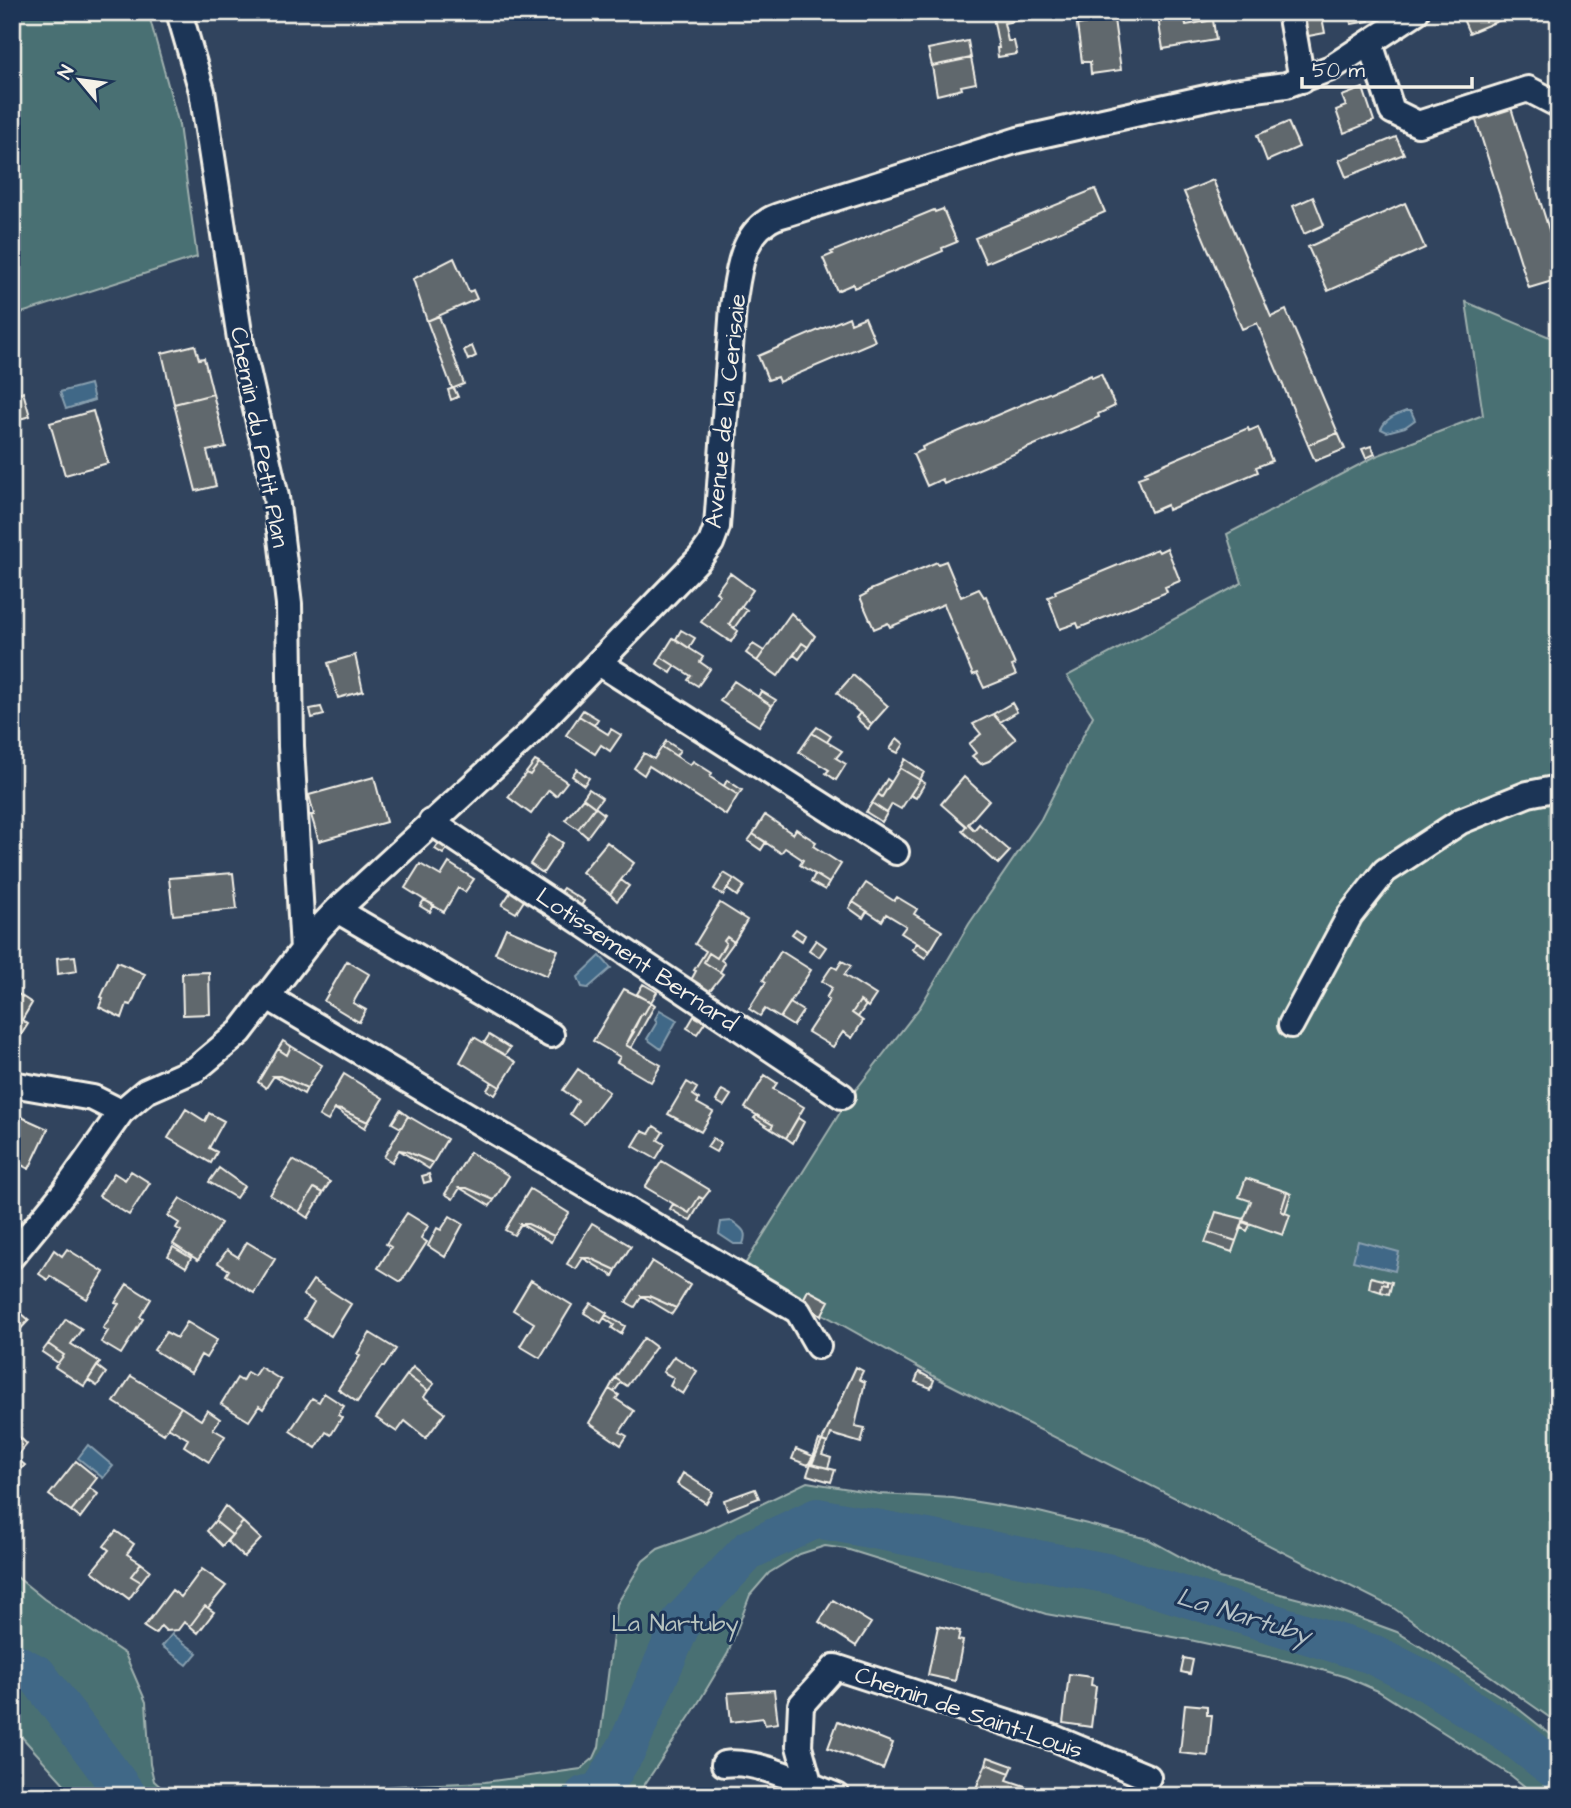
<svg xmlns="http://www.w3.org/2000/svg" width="1571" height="1808" font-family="'Architects Daughter',sans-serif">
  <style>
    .green { fill: #4a7073; stroke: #9fb0ae; stroke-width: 2 }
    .water { fill: #3f6787; stroke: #879eae; stroke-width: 2 }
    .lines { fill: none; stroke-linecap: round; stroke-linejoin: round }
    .river { stroke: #3f6787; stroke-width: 40 }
    .building { fill: #61686d; stroke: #f4f1e8; stroke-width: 2 }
    .minor-casing { stroke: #f4f1e8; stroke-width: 30 }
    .minor { stroke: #1d3557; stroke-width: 24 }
    .labels { text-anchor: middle; stroke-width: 6; stroke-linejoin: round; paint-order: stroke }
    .street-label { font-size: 24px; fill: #f4f1e8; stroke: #1d3557 }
    .park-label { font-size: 24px; fill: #b8c4bf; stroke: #1d3557 }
    .water-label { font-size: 26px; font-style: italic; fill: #b5c1c6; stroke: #1d3557 }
  </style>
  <rect width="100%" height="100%" fill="#31445e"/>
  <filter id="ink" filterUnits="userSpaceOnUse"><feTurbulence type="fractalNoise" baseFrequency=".0143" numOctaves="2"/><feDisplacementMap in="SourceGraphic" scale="14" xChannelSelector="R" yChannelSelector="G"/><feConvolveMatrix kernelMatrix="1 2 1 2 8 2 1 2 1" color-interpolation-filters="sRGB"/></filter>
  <g filter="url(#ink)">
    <path class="green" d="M12 12H148L179 125 197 257 12 316Z
      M1466 302 1559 341V1724L1392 1607 939 1379 742 1269 848 1100 920 1007 969 924 1041 819 1093 716 1067 676 1242 583 1227 534 1376 456 1483 415Z
      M807 1482 880 1494 953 1498 1039 1512 1148 1539 1219 1578 1323 1605 1397 1632 1511 1703 1559 1741V1796H1537L1509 1774 1378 1691 1346 1677 1305 1665 1190 1640 1046 1614 891 1563 846 1549 825 1546 800 1554 769 1573 750 1595 728 1653 694 1710 637 1796H310L394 1786 485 1782 581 1769 594 1758 599 1747 617 1604 643 1561 658 1549 704 1532Z
      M12 1573 44 1599 125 1654 146 1702 150 1764 154 1781 171 1796H75L12 1726Z"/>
    <path class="water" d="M90 384 94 400 66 409 60 392Z
      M1406 411H1411L1415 420 1405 427 1387 432 1381 429C1386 418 1395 415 1406 411Z
      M600 956 611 968 588 988 582 987 578 977Z
      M660 1010 677 1020 661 1049 647 1039 657 1022 655 1019Z
      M732 1221C742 1229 748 1231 743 1244H734L719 1234 721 1222Z
      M1358 1241 1399 1252 1395 1271 1353 1261Z
      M88 1445 113 1466 103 1478 78 1458Z
      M172 1634 197 1653 187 1665 162 1646Z"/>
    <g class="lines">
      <path class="river" d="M12 1662 37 1675 127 1796
        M584 1796 600 1792 627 1748 682 1621 749 1550 817 1518 1111 1574 1372 1654 1426 1681 1514 1737 1559 1772"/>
    </g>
    <path class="building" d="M927 12H952L928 17Z
      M992 12H1035L1036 17 1004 23 1008 41H1014L1017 54 998 57 997 48H999Z
      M1075 12H1094L1095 22 1077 25Z
      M1094 12H1113L1121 70 1091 74 1090 62H1082L1077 25 1095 22Z
      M1157 12H1184L1186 25 1213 20 1216 40 1163 49Z
      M1298 12H1321L1325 33 1303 37Z
      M1349 12H1371L1368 13 1369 21 1351 24Z
      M1460 12H1520L1469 33Z
      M968 41 971 58 932 66 928 49Z
      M971 58 976 83 961 86 962 89 937 95 932 66Z
      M1363 88 1374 121 1344 133 1336 110 1346 106 1342 96Z
      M1509 101 1559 262V279L1529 288 1473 111Z
      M1288 122 1299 147 1267 161 1257 135Z
      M1396 137 1404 154 1346 177 1339 160Z
      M1213 180 1271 317 1286 310 1338 433 1308 445 1257 323 1242 329 1184 192Z
      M1095 189 1105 212 986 263 975 238Z
      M1313 197 1324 225 1304 234 1293 206Z
      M1405 203 1425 248 1328 291 1308 247Z
      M943 209 957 242 942 248 943 251 854 288 853 284 837 291 823 258 833 254 831 252 934 210 935 212Z
      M454 258 469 292 473 290 477 299 427 321 413 279Z
      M439 316 464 384 454 388H452L427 321Z
      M849 317 851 323 865 317 875 341 779 382 777 377 768 380 758 356Z
      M195 345 199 359 204 358 213 394 174 404 162 353Z
      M472 346 476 356 468 360 464 350Z
      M1101 374 1115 406 1098 414 1099 417 944 484 942 479 927 486 913 454 923 450 922 447 1091 375 1092 378Z
      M454 388 458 397 451 400 448 390Z
      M23 392 30 416 13 421 12 395Z
      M213 394 226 447 207 451 216 486 196 491 174 404Z
      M93 411 108 463 65 475 50 423Z
      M1258 427 1272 461 1256 467 1258 472 1168 510 1167 505 1151 512 1138 478 1147 475 1145 472 1248 428 1249 431Z
      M1338 433 1345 449 1315 461 1308 445Z
      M1371 446 1375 454 1366 458 1362 449Z
      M12 505 18 511 21 541 12 542Z
      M1167 548 1180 581 1165 587 1167 592 1079 628 1077 623 1060 629 1048 597 1056 594 1055 591 1157 549 1159 552Z
      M946 561 961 597 979 589 984 597 986 596 1015 665 1012 666 1016 675 984 688 977 673 973 675 944 604 890 627 888 623 874 629 860 597 868 593V591L937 562 938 564Z
      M730 573 753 590 729 624 738 631 731 642 701 622 720 595 716 592Z
      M741 606 747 610 734 628 729 624Z
      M791 613 815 636 808 647 802 643 778 676 757 661Z
      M681 630 695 638 689 648 676 639Z
      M673 638 703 657 700 662 710 669 698 686 688 680 691 676 661 657Z
      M802 643 808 647 799 659 794 655Z
      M753 644 764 651 757 661 746 653Z
      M355 655 363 691 338 698 328 663Z
      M661 657 675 666 671 673 657 664Z
      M853 675 888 706 872 724 837 693Z
      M734 681 772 706 759 726 720 701Z
      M761 691 776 700 772 706 758 697Z
      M1012 703 1017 712 1000 722 993 714Z
      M321 707 324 715 312 718 310 709Z
      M583 710 598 719 594 725 579 716Z
      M860 713 872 724 868 729 856 718Z
      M993 714 1016 739 989 761 981 764 972 756 976 753 969 744 981 734 973 724Z
      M579 716 608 734 611 729 621 735 610 751 601 745 595 754 566 735Z
      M817 727 831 736 827 742 812 733Z
      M812 733 842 751 836 758 846 764 836 780 826 773 829 770 799 752Z
      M897 738 904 744 898 753 890 749Z
      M666 741 680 750 676 756 662 747Z
      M662 747 690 765 693 761 712 773 710 777 738 795 726 815 649 766 644 775 634 768 644 753 654 759Z
      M905 759 924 772 920 780 900 768Z
      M535 761 539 763 530 775 526 773Z
      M539 763 567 782 556 796 549 790 531 814 508 797 526 773 530 775Z
      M900 768 920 780 901 809 892 804 887 813 872 803 878 794 882 797Z
      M577 769 589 778 584 785 572 776Z
      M374 777 386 822 319 841 311 815H314L309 795Z
      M964 777 989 800 968 824 974 830 979 824 1010 851 998 864 962 831 966 826 941 804Z
      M887 779 891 782 882 797 878 794Z
      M727 780 742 790 738 795 724 786Z
      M920 780 925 783 916 798 910 795Z
      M589 789 602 798 595 807 583 798Z
      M583 798 595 807 578 829 565 820Z
      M872 803 887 813 882 822 866 812Z
      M595 807 604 814 587 837 578 829Z
      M765 815 793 834 796 829 805 835 816 842 813 846 841 864 829 883 800 865 803 860 785 848 781 853 753 834Z
      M550 834 563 843 543 873 530 864Z
      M753 834 766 842 761 850 748 841Z
      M607 842 634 863 610 894 582 872Z
      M439 843 447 849 443 854 435 849Z
      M449 863 474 879 465 892 458 888 444 912 405 888 420 864 441 876Z
      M233 873 237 909 173 915 169 878Z
      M724 873 734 879 723 895 714 889Z
      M815 874 829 883 825 890 811 882Z
      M734 879 744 886 737 896 727 889Z
      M621 880 629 886 617 901 610 894Z
      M866 883 894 901 897 897 917 909 914 914 942 931 930 951 901 933 906 926 886 914 882 921 853 902Z
      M516 884 529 893 516 913 502 905Z
      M563 888 584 901 578 911 556 897Z
      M424 900 434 905 430 912 420 906Z
      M853 902 867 911 863 918 849 908Z
      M720 903 747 920 734 942 727 937 724 941 726 943 717 958 709 953 704 962 723 974 708 993 690 982 696 971 694 970 706 951 695 944Z
      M506 928 558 950 547 976 495 953Z
      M796 929 805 935 802 941 792 934Z
      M727 937 734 942 721 960 725 963 720 972 704 962 709 953 717 958 726 943 724 941Z
      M816 940 826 947 819 957 809 950Z
      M917 943 930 951 925 958 912 949Z
      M781 951 811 970 780 1018 765 1009 760 1016 749 1009 766 982 763 980Z
      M75 956 77 971 58 974 57 958Z
      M347 961 369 974 353 1003 366 1010 359 1022 324 1001Z
      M842 961 851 966 844 975 876 995 868 1007 860 1001 852 1013 863 1021 852 1038 843 1032 833 1047 808 1032 829 1000 826 998 832 988 822 981 832 966 837 969Z
      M117 962 145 974 131 1005 127 1004 122 1018 99 1007 103 998 101 997Z
      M209 972 210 1014 183 1015 182 973Z
      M643 984 657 992 651 1002 637 994Z
      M624 989 651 1002 644 1014 642 1013 626 1045 661 1065 651 1082 617 1062 620 1057 593 1041Z
      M12 990 32 1003 22 1020 28 1024 19 1038 12 1034Z
      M860 1001 866 1005 858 1017 852 1013Z
      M651 1002 655 1005 631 1048 626 1045 634 1032 632 1031 642 1013 644 1014Z
      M790 1003 803 1011 793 1026 780 1018Z
      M694 1016 705 1022 697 1034 687 1028Z
      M489 1035 510 1048 505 1055 484 1043Z
      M474 1037 516 1062 500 1087 460 1062Z
      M283 1041 291 1046 287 1055 278 1049Z
      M291 1046 322 1065 307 1088 280 1076H274L266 1088 258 1082 278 1049 287 1055Z
      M578 1069 609 1092 584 1124 570 1114 578 1101 563 1090Z
      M344 1074 383 1098 368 1122 342 1110 335 1109 328 1121 319 1116Z
      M765 1075 777 1083 773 1089 804 1107 786 1138 771 1129 773 1125 745 1108Z
      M274 1076H280L307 1088 304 1094Z
      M492 1082 500 1087 495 1095 487 1090Z
      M687 1082 697 1088 693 1095 699 1099 697 1103 713 1112 701 1132 668 1114Z
      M722 1090 731 1095 724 1106 716 1101Z
      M186 1109 205 1121 209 1113 224 1121 209 1148 217 1152 211 1163 168 1138Z
      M335 1109 342 1110 368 1122 365 1128Z
      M400 1110 408 1116 401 1128 392 1123Z
      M17 1115 48 1129 29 1169 18 1163 12 1175V1123Z
      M757 1115 773 1125 771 1129 754 1118Z
      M408 1116 447 1139 433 1163 406 1151 399 1150 392 1162 384 1157Z
      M798 1118 804 1122 793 1143 786 1138Z
      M654 1126 663 1132 658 1140 665 1144 656 1159 633 1146 642 1131 649 1134Z
      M713 1138 721 1143 716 1152 707 1147Z
      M399 1150 406 1151 433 1163 429 1169Z
      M470 1152 509 1176 494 1200 467 1188H460L453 1199 445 1194Z
      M293 1160 330 1182 323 1193 314 1188 299 1212 270 1195Z
      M662 1161 710 1190 703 1199 699 1197 689 1213 645 1187Z
      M219 1168 244 1186 236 1198 209 1182Z
      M131 1171 150 1183 129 1215 99 1196 114 1173 125 1180Z
      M429 1174 431 1181 424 1183 422 1176Z
      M1246 1178 1287 1192 1281 1211 1290 1215 1283 1235 1243 1221 1251 1201 1239 1197Z
      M314 1188 323 1193 308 1218 299 1212Z
      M460 1188H467L494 1200 490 1206Z
      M530 1189 569 1213 554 1236 528 1224H521L514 1235 505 1230Z
      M1287 1192 1291 1194 1285 1213 1281 1211Z
      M699 1197 703 1199 690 1221 670 1209 673 1204 689 1213Z
      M180 1198 221 1223 198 1260 173 1244 181 1231 176 1228 179 1223 168 1216Z
      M1216 1212 1244 1219 1236 1241 1209 1232Z
      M407 1213 428 1226 421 1238 427 1242 401 1282 378 1268 391 1247 386 1244Z
      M450 1216 463 1224 445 1257 428 1246 437 1228 441 1230Z
      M1243 1222 1250 1225 1247 1231 1241 1228Z
      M592 1223 631 1246 616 1270 590 1258H583L576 1269 567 1264Z
      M521 1224H528L554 1236 551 1242Z
      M1209 1232 1236 1241 1232 1252 1205 1243Z
      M247 1242 275 1259 254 1293 226 1275 229 1270 218 1263 227 1250 238 1257Z
      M173 1247 191 1258 186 1267 168 1256Z
      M67 1249 104 1272 87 1299 50 1276 48 1280 39 1274 54 1250 62 1256Z
      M583 1258H590L616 1270 613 1276Z
      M652 1261 690 1285 676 1308 649 1296H642L635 1307 626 1302Z
      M1371 1277 1387 1281V1285L1382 1284 1381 1292 1369 1288Z
      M313 1280 351 1304 331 1336 304 1319 314 1302 303 1295Z
      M531 1280 572 1305 540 1358 520 1346 534 1323 513 1310Z
      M1387 1281 1392 1282 1389 1294 1381 1292 1382 1284 1387 1285Z
      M127 1284 151 1299 140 1317 143 1319 121 1354 101 1342 108 1331 103 1328 119 1304 115 1303Z
      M808 1290 829 1301 821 1316 802 1302Z
      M642 1296H649L676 1308 672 1314Z
      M591 1303 607 1313 601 1323 584 1313Z
      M12 1305 29 1320 14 1336 12 1335Z
      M606 1315 625 1326 621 1334 612 1328 614 1325 604 1318Z
      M66 1319 82 1329 71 1344 100 1362 84 1386 55 1367 64 1355 48 1344Z
      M187 1322 217 1340 206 1358 201 1355 191 1373 154 1350 166 1332 177 1338Z
      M370 1333 396 1349 384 1367 382 1366 357 1402 338 1389 360 1356 357 1354Z
      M644 1338 656 1347 627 1386 615 1378Z
      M48 1344 64 1355 58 1363 42 1352Z
      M674 1356 697 1371 683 1394 670 1386 674 1378 663 1372Z
      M97 1366 106 1373 97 1386 88 1380Z
      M260 1367 281 1380 263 1409 259 1406 249 1421 221 1404 237 1378 242 1381 247 1372 254 1376Z
      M413 1367 434 1384 428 1391 407 1375Z
      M856 1367 863 1371 859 1379 865 1382 855 1426 865 1428 861 1443 831 1434 828 1443 822 1441Z
      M919 1372 934 1380 931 1388 915 1382Z
      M407 1375 428 1391 424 1397 445 1413 426 1438 405 1421 397 1432 376 1418Z
      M131 1376 181 1407 164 1434 114 1402Z
      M615 1378 621 1382 614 1392 609 1389Z
      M609 1389 619 1395 616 1399 634 1411 620 1432 627 1436 621 1445 589 1423Z
      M324 1393 344 1406 338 1415 342 1417 331 1435 326 1432 316 1448 290 1431 312 1398 319 1402Z
      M181 1407 201 1420 207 1410 220 1419 213 1429 225 1436 209 1462 184 1446 188 1439 168 1427Z
      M12 1430 27 1444 12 1462Z
      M819 1440 822 1441 812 1464 835 1470 831 1482 807 1475Z
      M822 1441 827 1443 822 1455 831 1458 828 1468 812 1464Z
      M796 1449 813 1456 808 1465 792 1459Z
      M16 1458 25 1465 12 1479V1462Z
      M76 1461 97 1478 71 1511 49 1495Z
      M683 1473 713 1492 706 1503 677 1484Z
      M90 1488 98 1494 80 1518 71 1511Z
      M755 1489 759 1498 727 1510 724 1500Z
      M225 1506 243 1522 232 1535 215 1521Z
      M215 1521 232 1535 222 1546 207 1531Z
      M243 1522 261 1539 244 1557 227 1541Z
      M116 1531 134 1544 127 1554 141 1563 131 1576 141 1582 129 1599 92 1571 109 1550 104 1546Z
      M141 1563 150 1570 141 1582 131 1576Z
      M202 1569 226 1586 208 1608 205 1606 190 1626 184 1622 178 1630 166 1631 161 1626 155 1634 144 1627 172 1590 181 1597Z
      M833 1600 871 1623 856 1646 819 1622Z
      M205 1606 214 1612 198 1633 190 1626Z
      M938 1626 960 1631 958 1640 963 1641 955 1681 928 1675Z
      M1184 1658 1193 1660 1190 1674 1181 1672Z
      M1069 1674 1092 1677 1091 1685 1096 1686 1091 1727 1063 1723Z
      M774 1690 778 1723 765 1725 763 1718 731 1722 728 1693Z
      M1185 1704 1207 1706V1715H1212L1208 1756 1180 1753Z
      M838 1721 893 1743 883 1769 828 1748Z
      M988 1757 1013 1766 1010 1773 986 1764Z
      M986 1764 1010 1773 1007 1780 1043 1792 1042 1796H984L974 1793Z"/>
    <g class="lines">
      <g class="minor-casing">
        <path id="minor" d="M179 12 202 91 240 339 276 497 289 604 291 746 303 950
          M1290 12 1302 80
          M1370 43 1392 111 1418 124 1528 89 1559 105
          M599 663 896 852
          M431 822 842 1096
          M337 910 551 1035
          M266 996 798 1311 818 1346
          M1291 1025 1350 915 1385 871 1461 821 1528 794 1559 788
          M12 1084 93 1098 121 1112
          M12 1256 65 1191 121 1112 146 1091 196 1069 240 1032 319 929 337 910 530 733 700 558 711 543 717 527 733 306C738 277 740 238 768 221 773 217 782 215 788 213L1018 140 1233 92 1286 85 1331 68 1416 12
          M724 1764C757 1759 805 1784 837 1796
          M810 1786 799 1746 801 1705 835 1667 1054 1738 1148 1777"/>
      </g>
      <use href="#minor" class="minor"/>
    </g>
  </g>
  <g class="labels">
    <g class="street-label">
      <text transform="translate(725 411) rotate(-84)" y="8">Avenue de la Cerisaie</text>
      <text transform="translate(260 437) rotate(79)" y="8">Chemin du Petit Plan</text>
      <text transform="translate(637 959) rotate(34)" y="8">Lotissement Bernard</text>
      <text transform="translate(969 1712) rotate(19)" y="8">Chemin de Saint-Louis</text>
    </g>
    <g class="park-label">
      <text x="675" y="1631">La Nartuby</text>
    </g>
    <g class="water-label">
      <text transform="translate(1244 1615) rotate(17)" y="9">La Nartuby</text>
    </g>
  </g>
  <rect width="1571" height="1808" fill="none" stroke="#1d3557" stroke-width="42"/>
  <rect x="21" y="21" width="1529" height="1766" fill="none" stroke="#f4f1e8" stroke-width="2.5" filter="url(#ink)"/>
  <g transform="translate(80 80) rotate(299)" stroke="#1d3557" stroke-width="5" paint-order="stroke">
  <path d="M0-5L12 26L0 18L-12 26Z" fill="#f4f1e8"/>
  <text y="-10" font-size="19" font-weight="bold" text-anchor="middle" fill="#f4f1e8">N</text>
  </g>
  <path d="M1302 77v10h170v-10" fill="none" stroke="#f4f1e8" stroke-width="3.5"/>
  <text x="1312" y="77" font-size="21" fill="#f4f1e8" stroke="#1d3557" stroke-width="5" paint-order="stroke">50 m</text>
</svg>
